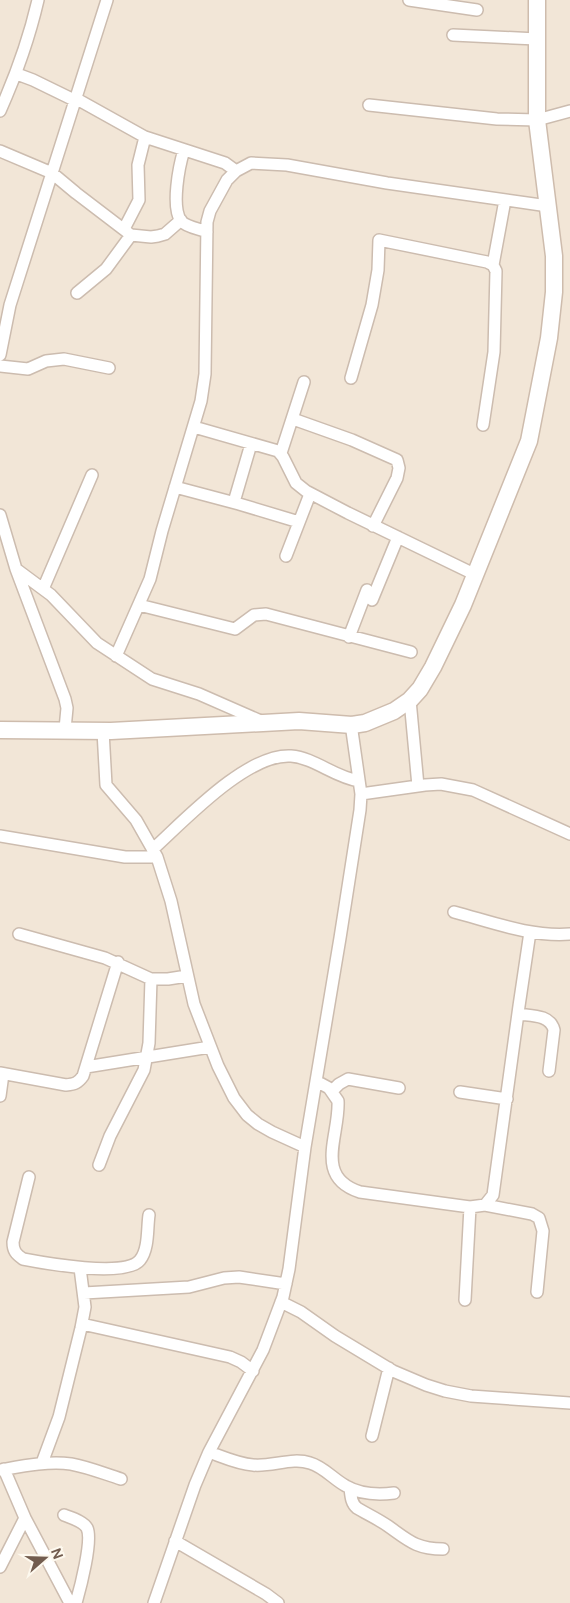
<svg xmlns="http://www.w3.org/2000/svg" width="570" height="1603" font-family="'DM Sans',sans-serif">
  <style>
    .residential { fill: #f2e6d7 }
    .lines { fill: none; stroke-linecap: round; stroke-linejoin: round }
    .street-casing { stroke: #ccbcaf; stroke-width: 14 }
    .secondary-casing { stroke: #cebcad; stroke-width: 19 }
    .street { stroke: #fff; stroke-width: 11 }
    .secondary { stroke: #fff; stroke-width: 16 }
  </style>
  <rect width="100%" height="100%" fill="#fbf4e8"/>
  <path class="residential" d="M0 0H570V1603H0Z"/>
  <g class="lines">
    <g class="street-casing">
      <path id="street" d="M409 0 477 10
        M453 35 537 39
        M17 74 33 80 74 100
        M75 98 145 137 225 163 236 171
        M369 105 497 119 537 120 570 111
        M0 111C16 75 29 39 38 0
        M184 150C179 166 171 207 181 221 186 227 200 229 207 232
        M0 151 52 173 76 193 131 235 151 237 158 236 165 234 181 220
        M124 229 139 200 138 165 145 137
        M493 265 505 200
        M77 293 106 269 131 235
        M0 355 10 305 107 0
        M0 366 28 369 46 361 64 359 109 368
        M351 378 372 305 378 270 379 240 487 262 493 265 496 271 494 352 483 425
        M293 419 352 440 397 460 399 468 397 478 373 526
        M194 427 278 451 283 457 296 483 306 491 348 513 476 575
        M281 453 304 382
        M175 487 239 504 299 522
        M234 502 251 444
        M0 515 16 569 51 595 97 643 152 679 199 694 263 722
        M286 556 310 494
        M16 569 65 699 67 708 65 729
        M43 589 92 475
        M372 600 398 537
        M139 605 235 629 254 615 266 614 411 652
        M349 637 367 590
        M116 656 150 579 162 531 201 401 205 374 207 222 210 211 227 180 236 171 251 163 287 165 387 183 548 206
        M410 700 418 786
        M103 731 106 785 136 820 157 857 171 901 194 1004 218 1066 234 1098 247 1115 258 1124 272 1132 305 1147
        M361 794 425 785 441 784 473 790 570 834
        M0 836 125 857H157
        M153 849C184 821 247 753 291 756 315 758 334 777 359 781
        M454 912C492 922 530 937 570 934
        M19 934 105 958 151 979H168L187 976
        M518 1014C530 1016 550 1014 554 1030L549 1071
        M86 1067 210 1047
        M0 1073 66 1085C75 1084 78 1083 83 1076L118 962
        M316 1081 329 1088 338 1101C340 1135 313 1177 360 1192L470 1207 485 1205 493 1195 519 1006 530 932
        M332 1091 339 1084 348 1079 399 1088
        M460 1092 507 1099
        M0 1096 3 1074
        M99 1165 110 1136 144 1070 149 1043 151 979
        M29 1177 13 1242C13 1251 16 1254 23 1259 44 1263 126 1278 140 1260 149 1249 147 1228 149 1215
        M485 1205 532 1214 539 1218 543 1231 537 1292
        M84 1293 189 1287 224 1278 239 1277 286 1284
        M465 1300 470 1207
        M281 1302 301 1312 335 1336 393 1371 426 1385 445 1391 471 1396 570 1403
        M82 1324 230 1357 241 1362 253 1371
        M372 1436 389 1368
        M209 1452C223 1457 238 1464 253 1465 272 1467 292 1457 310 1463 324 1467 333 1479 346 1486 360 1494 378 1495 394 1493
        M42 1463 59 1417 81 1328 85 1307 80 1268
        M4 1469 25 1518
        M0 1470C23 1466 48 1461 71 1464 88 1467 105 1474 121 1479
        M350 1488C351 1496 351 1503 357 1508 367 1514 378 1519 388 1526 408 1540 416 1549 443 1549
        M64 1515C71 1518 83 1521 87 1528 93 1540 80 1589 76 1603
        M175 1541 266 1594 278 1603
        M0 1567 25 1518 70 1603
        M154 1603 195 1485 209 1452 263 1350 283 1297 289 1269 305 1147 340 938 360 810 361 794 351 724"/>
    </g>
    <g class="secondary-casing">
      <path id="secondary" d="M0 730 111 731 299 721 352 725 365 723 394 711 410 700 420 689 433 667 463 605 529 441 549 338 554 292V256L537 120V0"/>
    </g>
    <use href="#street" class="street"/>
    <use href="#secondary" class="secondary"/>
  </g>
  <g transform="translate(45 1558) rotate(70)" stroke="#fdf8ee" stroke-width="4" paint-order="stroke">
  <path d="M0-4L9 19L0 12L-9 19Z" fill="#725c4e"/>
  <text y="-8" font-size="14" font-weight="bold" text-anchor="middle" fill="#725c4e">N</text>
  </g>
</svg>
